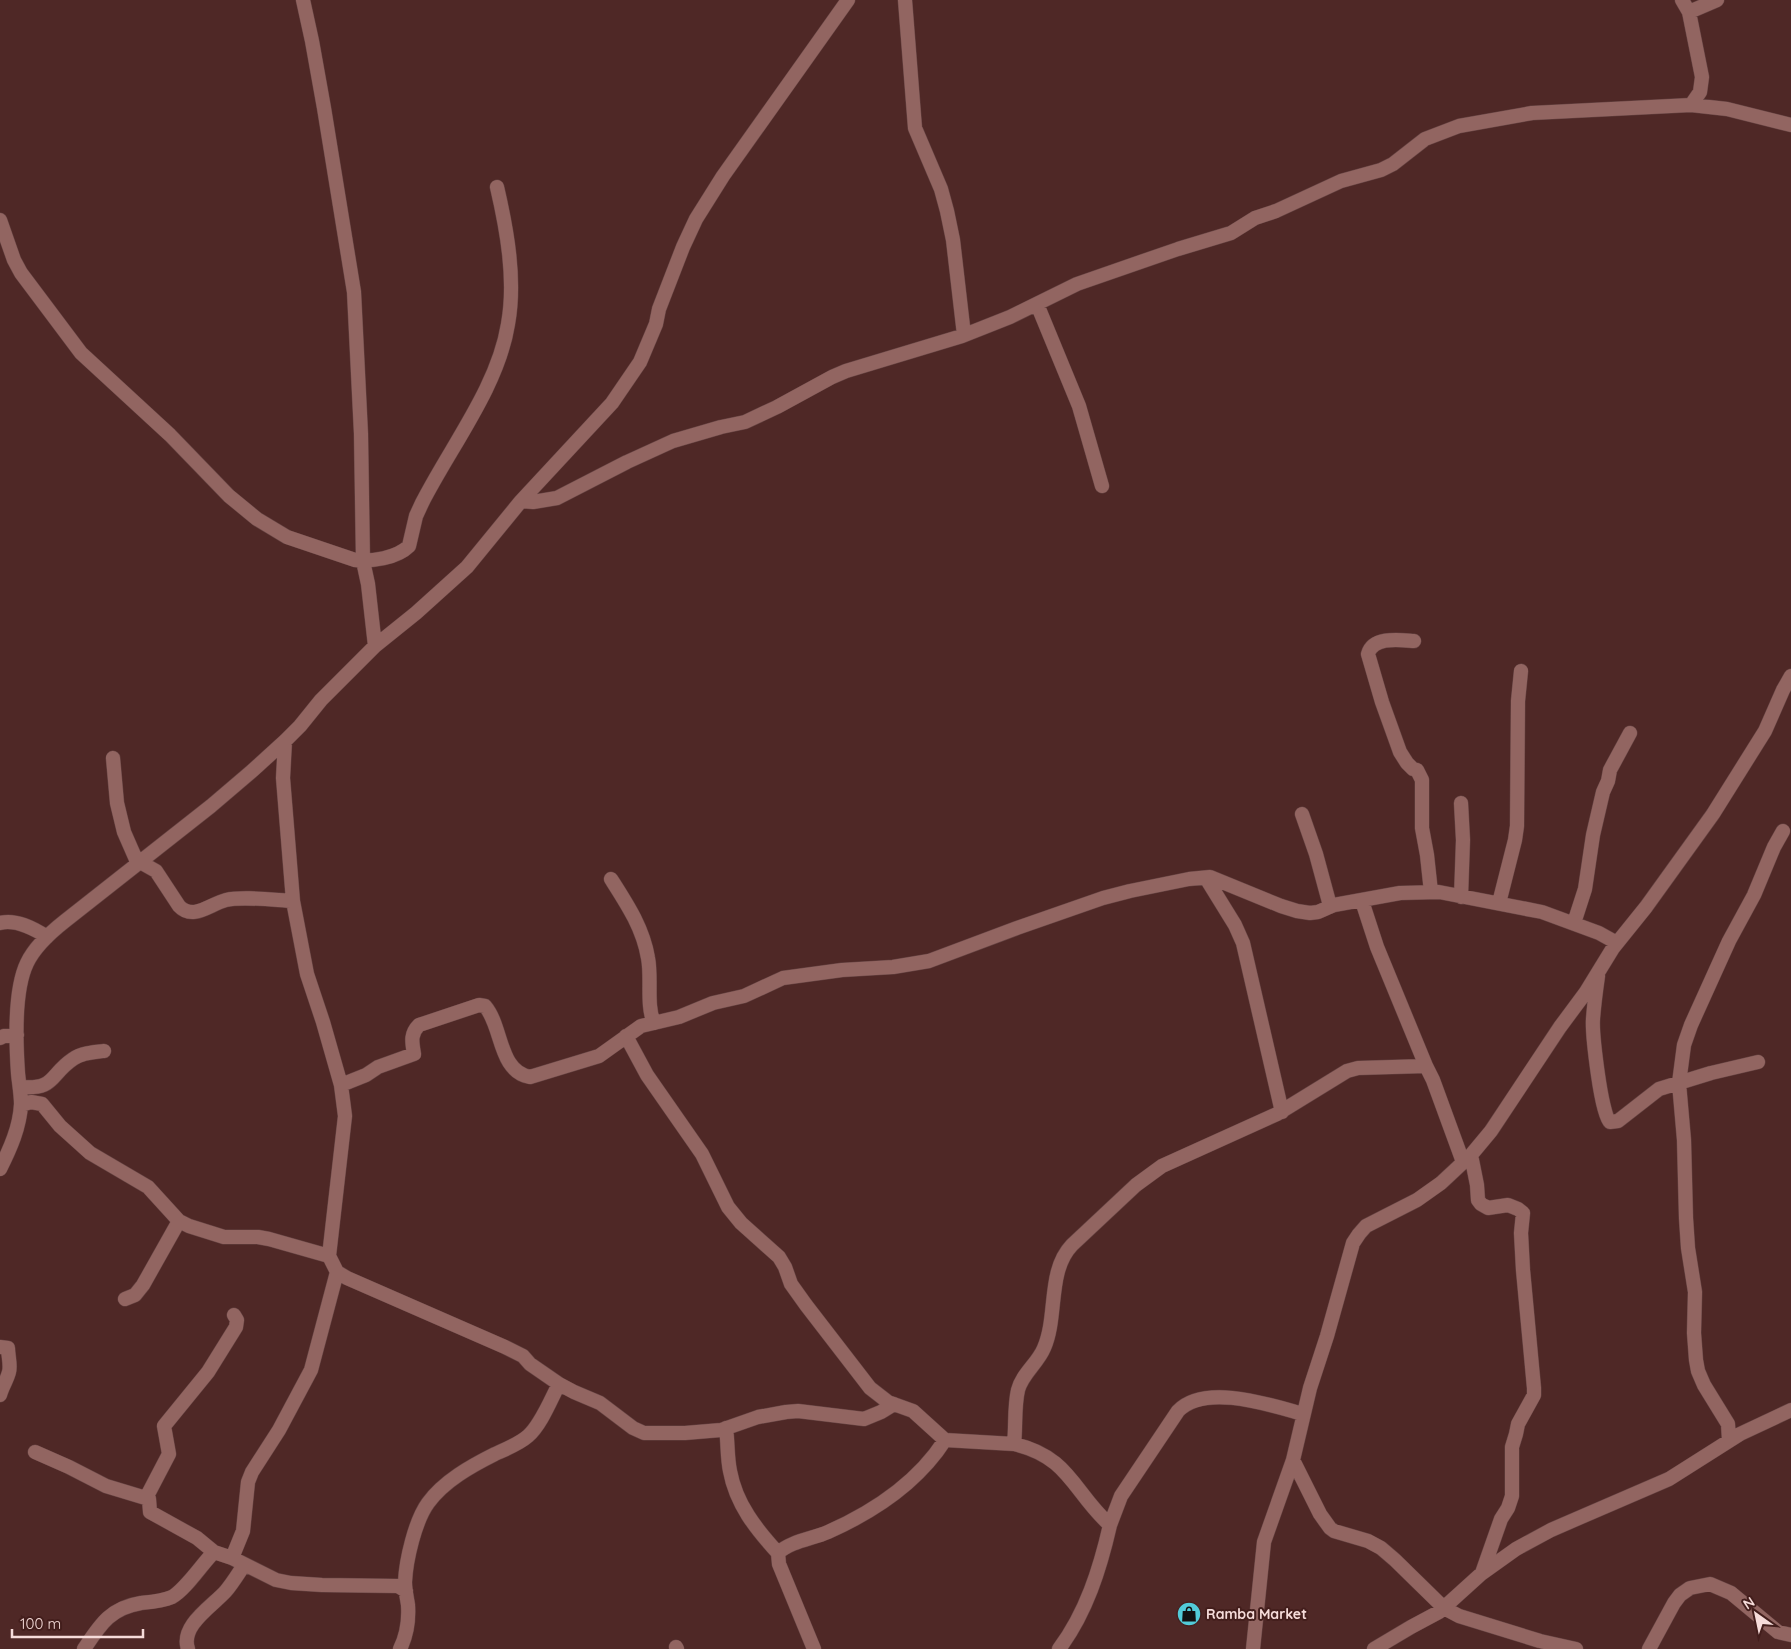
<svg xmlns="http://www.w3.org/2000/svg" width="1791" height="1649" font-family="Quicksand,sans-serif">
  <style>
    .lines { fill: none; stroke-linecap: round; stroke-linejoin: round }
    .minor-casing { stroke: #664443; stroke-width: 15 }
    .minor { stroke: #926561; stroke-width: 14 }
    .labels { text-anchor: middle; stroke-width: 4; stroke-linejoin: round; paint-order: stroke }
    .poi-label { font-size: 14px; font-weight: bold; fill: #f6dcda; stroke: #431e1c; text-anchor: start }
  </style>
  <rect width="100%" height="100%" fill="#4f2826"/>
  <g class="lines">
    <g class="minor-casing">
      <path id="minor" d="M303 0 312 41 324 108 354 292 361 434 363 561 368 584 375 646
        M905 0 915 128 941 189 947 211 953 240 964 335
        M1682 0 1689 12 1702 77 1700 92 1691 105
        M1689 12 1717 0
        M0 220 14 260 21 273 81 353 170 435 229 496 257 519 287 537 355 560C371 562 397 558 409 546L416 516 422 503C451 446 498 387 508 324 516 280 507 230 497 187
        M1037 304 1079 406 1102 486
        M521 501 533 502 557 498 627 462 673 441 721 427 745 422 777 407 832 377 846 371 962 336 1010 317 1077 284 1178 249 1231 233 1255 218 1276 211 1341 181 1381 170 1393 164 1425 139 1459 126 1532 113 1691 105 1727 109 1791 125
        M1414 641C1400 640 1373 636 1368 654L1382 702 1400 752 1407 763 1413 769 1417 770 1422 780V828L1427 855 1431 892
        M285 741 283 778 293 901 307 974 323 1022 341 1085
        M113 758 117 803 124 832 138 864
        M1302 814 1316 854 1329 902V907
        M140 862 156 871 179 906C193 921 210 904 226 900 242 896 274 900 293 901
        M1206 878 1235 925 1243 943 1282 1112
        M611 879C627 904 643 928 648 958 652 978 646 1005 654 1023
        M1461 897 1463 840 1461 803
        M1362 901 1377 947 1426 1066
        M1499 903 1515 840 1517 826 1518 701 1521 671
        M0 923C16 919 33 928 47 937
        M1574 923 1585 889 1593 835 1603 792 1608 781 1610 770 1630 733
        M1598 976C1596 990 1594 1005 1593 1019 1592 1033 1601 1115 1610 1122L1618 1121 1659 1089 1711 1073 1758 1062
        M626 1036 647 1075 702 1154 728 1207 741 1223 779 1257 785 1267 791 1284 806 1305 870 1388 888 1402 913 1411 945 1440 1014 1444C1070 1457 1073 1492 1110 1525L1121 1496 1178 1411C1205 1383 1270 1405 1303 1414
        M0 1038 4 1036 17 1035
        M20 1087C56 1090 49 1075 73 1059 81 1053 94 1052 104 1051
        M21 1105 31 1102 42 1104 60 1126 90 1153 148 1187 179 1221 189 1226 224 1237H258L269 1239 329 1256 345 1116 341 1085 366 1075 378 1067 414 1054C412 1042 410 1034 419 1025L479 1005 485 1006C503 1027 498 1071 530 1077L599 1056 641 1026 679 1017 713 1003 744 996 783 978 842 970 893 967 929 961 1017 928 1103 898 1130 891 1189 879 1210 877 1281 906 1297 911 1310 913 1318 912 1334 905 1400 893 1439 892 1542 912 1599 933 1617 943
        M1471 1155 1477 1185 1478 1200 1481 1204 1488 1208 1508 1205 1518 1209 1523 1213 1521 1233 1523 1270 1534 1388V1395L1518 1424 1516 1434 1512 1447V1496L1508 1508 1501 1519 1482 1573
        M0 1169C10 1149 20 1127 21 1104 21 1094 19 1084 18 1073 16 1044 14 990 27 963 35 946 51 932 65 921L211 806 252 771 285 741 300 726 321 700 375 646 416 613 467 567 521 501 612 403 640 362 656 324 659 309 683 247 696 219 723 176 848 0
        M329 1256 337 1272 347 1278 505 1347 523 1356 530 1364 559 1384 574 1392 600 1403 633 1428 644 1433H685L721 1430 758 1417 786 1412 798 1411 864 1419 881 1412 894 1404
        M125 1299 135 1295 143 1285 179 1221
        M0 1347 8 1348C8 1356 11 1365 9 1372 7 1380 2 1387 0 1395
        M726 1428C728 1442 727 1457 730 1471 736 1504 756 1529 778 1553
        M1729 1440 1728 1424 1704 1385 1698 1371 1696 1360 1694 1333 1695 1292 1688 1248 1686 1218 1684 1140 1679 1083 1684 1045 1691 1025 1729 941 1754 895 1774 847 1783 831
        M1014 1444C1016 1427 1014 1407 1018 1390 1022 1374 1038 1363 1044 1348 1058 1316 1047 1271 1072 1245L1136 1185 1162 1166 1277 1114 1347 1071 1358 1068 1426 1066 1433 1080 1463 1162
        M35 1452 69 1467 106 1486 149 1499 150 1512 197 1538 214 1552 232 1558 276 1580 291 1583 322 1585 398 1586 406 1591
        M1293 1460 1320 1514 1330 1528 1334 1531 1368 1541 1381 1548 1395 1560 1444 1608 1459 1616 1540 1641 1576 1649
        M146 1498 169 1454 164 1426 208 1372 236 1327 237 1320 234 1315
        M232 1558 243 1531 248 1482 252 1472 279 1430 311 1370 337 1272
        M676 1647 677 1649
        M84 1649C100 1625 110 1608 141 1603 151 1602 163 1601 172 1597 186 1589 202 1564 214 1552
        M188 1649C180 1626 211 1607 225 1592 232 1584 238 1574 244 1565
        M400 1649C407 1635 409 1620 408 1605 407 1598 405 1590 405 1582 406 1560 415 1521 428 1503 444 1481 471 1466 495 1454 506 1449 519 1444 528 1436 541 1425 551 1399 559 1384
        M814 1649 779 1564 778 1553C791 1541 812 1539 828 1532 873 1512 918 1482 945 1440
        M1059 1649C1086 1613 1100 1569 1110 1525
        M1253 1649 1264 1542 1293 1460 1310 1388 1327 1336 1353 1243 1359 1234 1366 1226 1417 1200 1441 1183 1471 1155 1491 1131 1560 1027 1586 992 1613 948 1646 907 1713 814 1765 731 1783 690 1791 676
        M1374 1649 1411 1627 1439 1612 1481 1574 1516 1549 1551 1530 1669 1479 1740 1434 1791 1410
        M1649 1649 1674 1603 1680 1595 1690 1588 1710 1584 1731 1593 1778 1632 1791 1635"/>
    </g>
    <use href="#minor" class="minor"/>
  </g>
  <defs>
    <g id="shop-disc" transform="scale(1.25)"><circle r="9.5" fill="#52cbd8" stroke="#431e1c"/><path d="M-5-2.5h2.3a2.7 3.5 0 0 1 5.4 0H5L5.5 6h-11ZM-1.5-2.5h3a1.5 2.3 0 0 0-3 0Z" fill="#111"/></g>
  </defs>
  <g fill-rule="evenodd">
    <use href="#shop-disc" x="1189" y="1614"/>
  </g>
  <g class="labels">
    <g class="poi-label">
      <text x="1206" y="1619">Ramba Market</text>
    </g>
  </g>
  <g transform="translate(1756 1614) rotate(327)" stroke="#431e1c" stroke-width="4" paint-order="stroke">
  <path d="M0-4L9 19L0 12L-9 19Z" fill="#f6dcda"/>
  <text y="-8" font-size="14" font-weight="bold" text-anchor="middle" fill="#f6dcda">N</text>
  </g>
  <path d="M12 1629v8h131v-8" fill="none" stroke="#f6dcda" stroke-width="2.5"/>
  <text x="20" y="1629" font-size="15" fill="#f6dcda" stroke="#431e1c" stroke-width="4" paint-order="stroke">100 m</text>
</svg>
